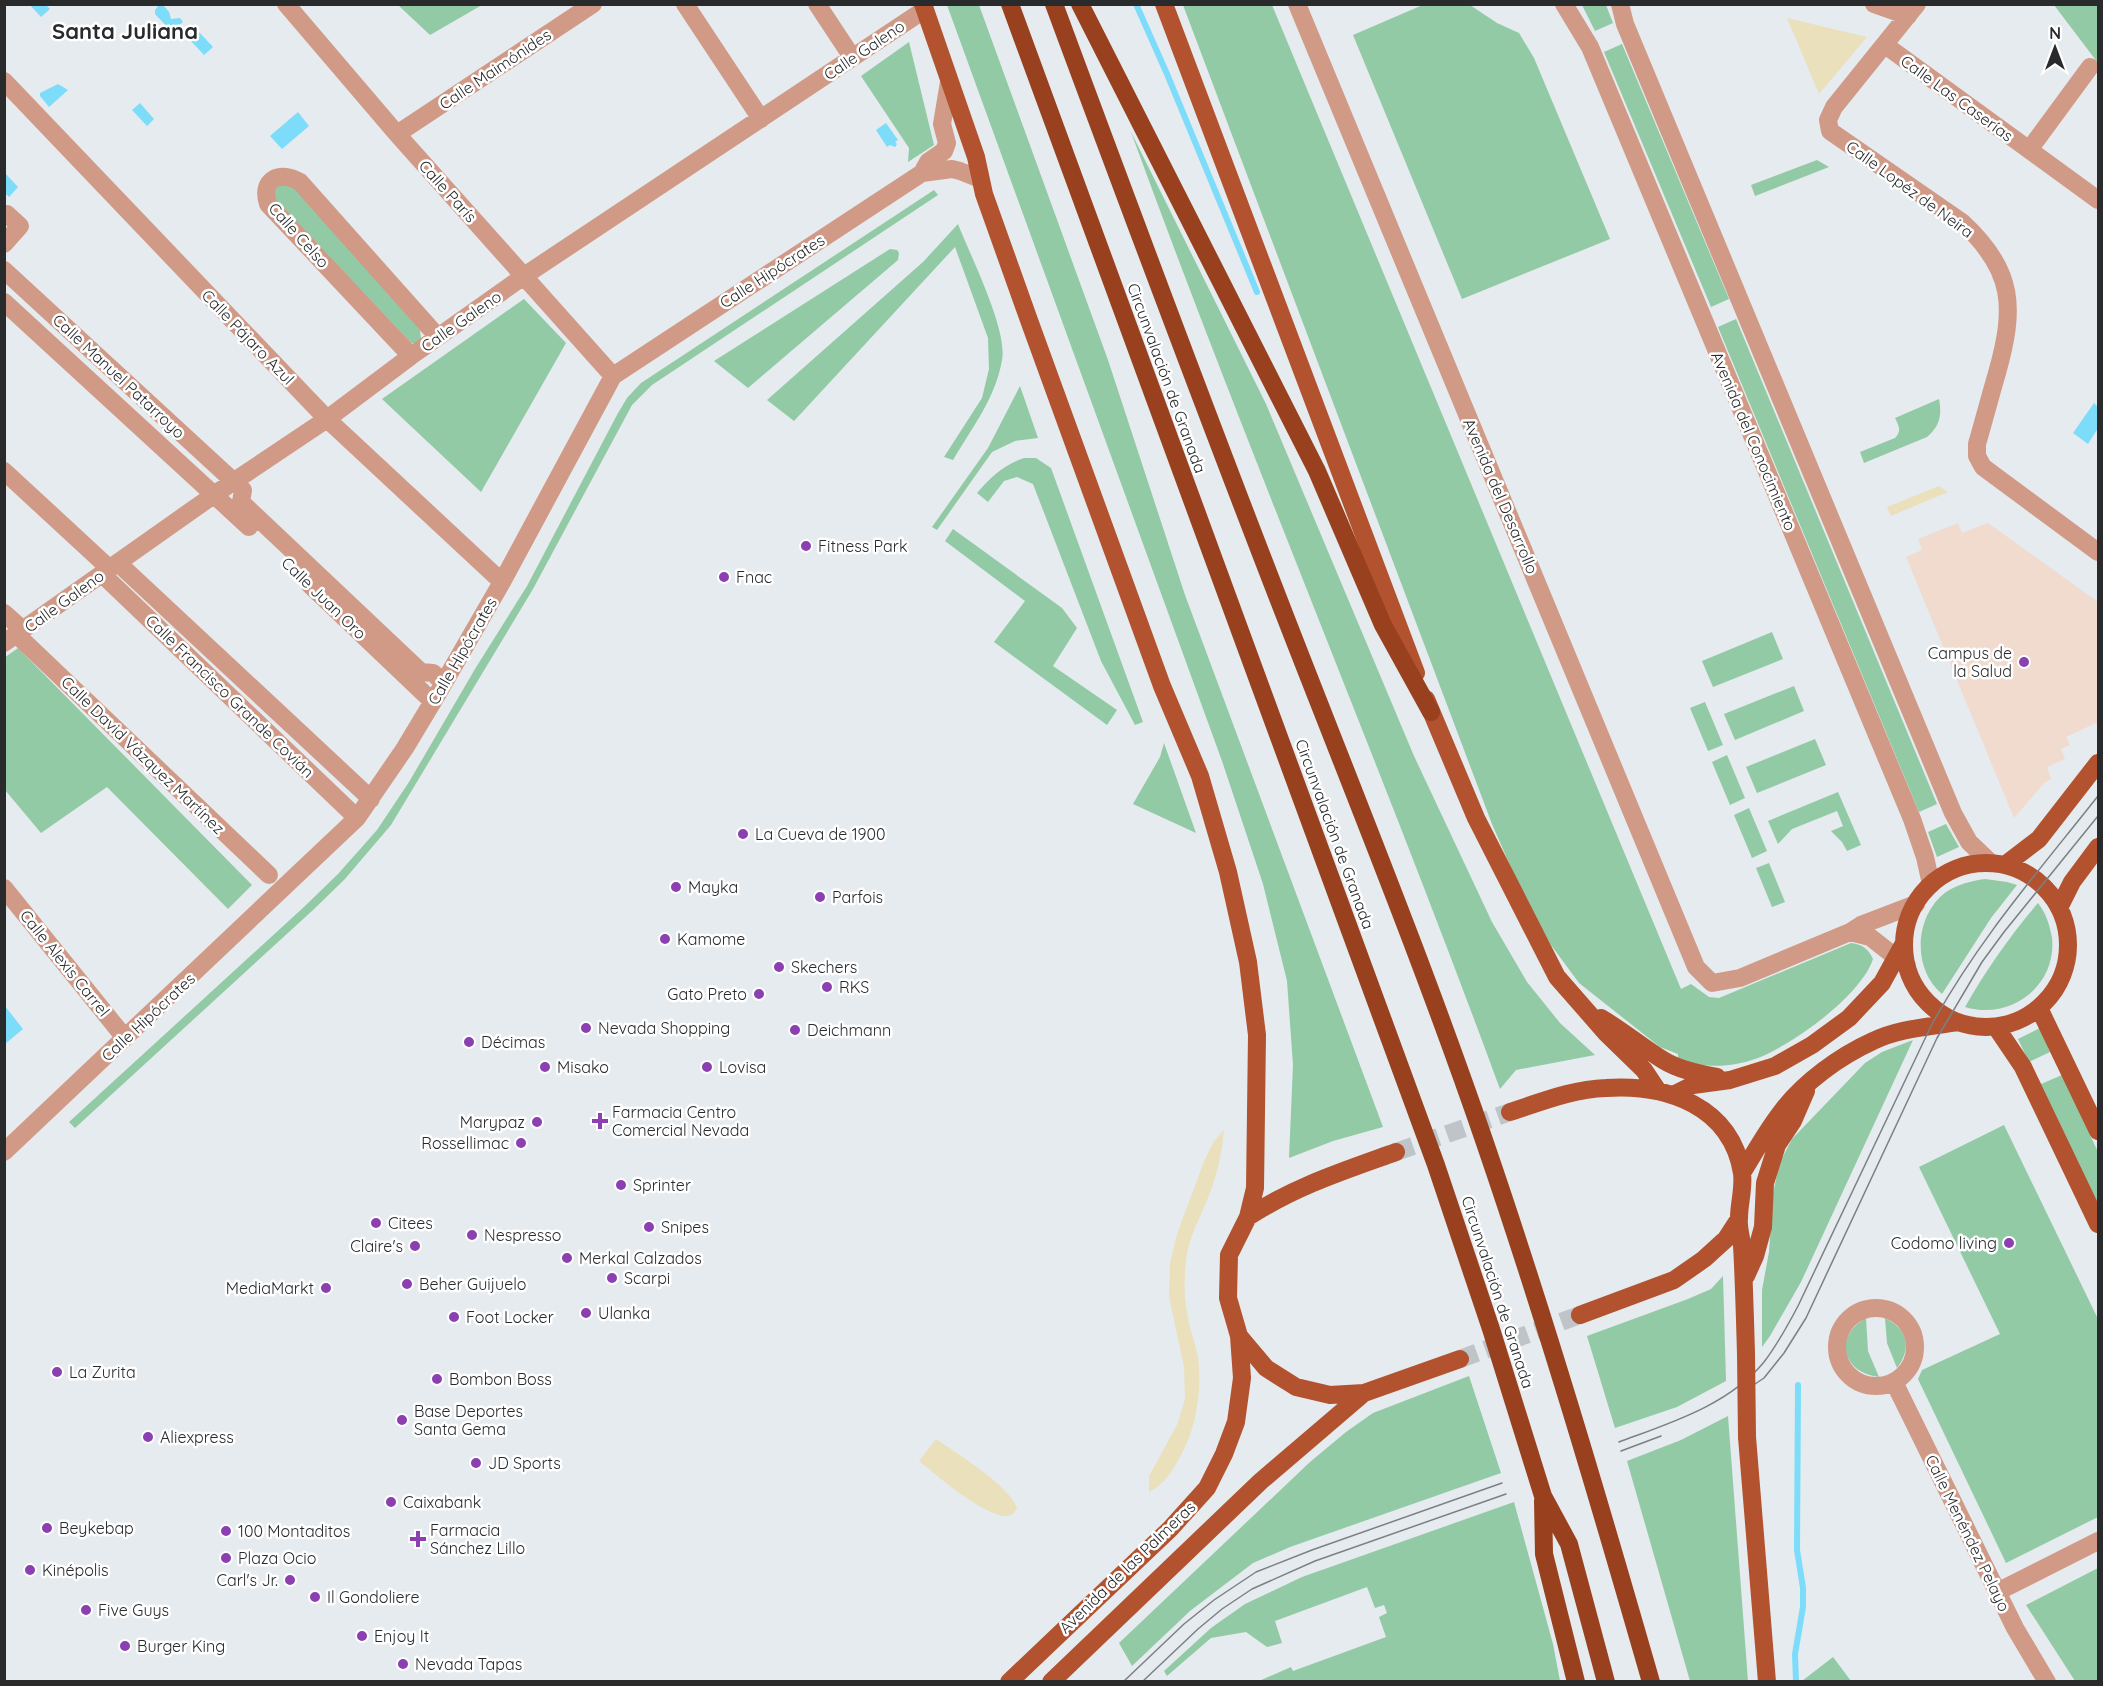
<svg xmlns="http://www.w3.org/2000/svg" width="2103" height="1686" font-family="Quicksand,sans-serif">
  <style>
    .education { fill: #f1dbce }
    .green { fill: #92caa5 }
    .sand { fill: #eae0bb }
    .water { fill: #7cdcf9 }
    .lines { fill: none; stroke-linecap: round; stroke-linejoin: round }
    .stream { stroke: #7cdcf9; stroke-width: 6 }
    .major-tunnel { stroke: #bfc4c8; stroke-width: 18; stroke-dasharray: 18 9; stroke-linecap: butt }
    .minor { stroke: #d19a87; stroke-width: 18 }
    .major { stroke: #b3522e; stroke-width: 18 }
    .highway { stroke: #99411e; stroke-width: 18 }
    .tram { stroke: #7c8083; stroke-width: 1.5 }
    .major-bridge { stroke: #b3522e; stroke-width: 18 }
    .poi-dot { fill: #8b3fb0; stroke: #fff; stroke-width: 2 }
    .labels { text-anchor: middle; stroke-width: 5; stroke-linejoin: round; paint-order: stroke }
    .street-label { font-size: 16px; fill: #282a2c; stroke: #fff }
    .poi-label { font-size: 16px; fill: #282a2c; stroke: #fff; text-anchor: start }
    .district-label { font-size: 22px; font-weight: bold; fill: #282a2c; stroke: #fff }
  </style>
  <rect width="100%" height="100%" fill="#e5ebef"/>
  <path class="education" d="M1958 523 1962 533 1988 523 2098 602V722L2066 737 2070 745 2061 749 2065 759 2047 767 2051 779 2044 783 2014 818 1906 557 1922 550 1918 539Z"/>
  <path class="green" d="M1425 4 1470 5 1497 23 1519 33 1534 58 1610 239 1462 299 1353 35Z
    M398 5H482L430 35Z
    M947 5H979L1108 360 1185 595 1383 1127 1333 1141 1289 1158 1293 1065 1287 981 1263 884 1222 761Z
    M1183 5H1272L1681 989 1691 984 1709 997 1719 998 1851 943C1863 945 1868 948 1873 959 1861 996 1791 1046 1755 1059 1731 1068 1701 1068 1678 1059V1054L1660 1047 1579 983 1551 945 1522 893 1492 824Z
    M1582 5H1606L1613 23 1595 31Z
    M2054 5H2098V63Z
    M909 42 934 145 908 162 909 148 861 76Z
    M1622 44 1729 299 1711 307 1604 52Z
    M1131 132 1266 404 1414 756 1492 922 1527 982 1560 1023 1595 1055 1516 1070 1500 1089C1382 768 1248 453 1131 132Z
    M1817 160 1829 167 1755 196 1751 185Z
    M292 184 420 330 421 339 416 344 411 343 274 198 273 191 277 185Z
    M934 190 938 195 652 385 632 405 533 589 391 825 344 880 313 910 75 1128 69 1122 305 906 338 874 377 830 409 782 475 669 527 586 618 413 627 398 641 383Z
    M958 224C970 255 1008 330 1002 360 996 397 972 428 953 460L944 457 982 398 989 369 988 338 955 247 794 421 767 400 923 262Z
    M890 249 897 250 899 253 898 260 748 388 714 361Z
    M524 299 566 343 481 492 382 399Z
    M1736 319 1937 804 1919 812 1718 327Z
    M1020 386 1038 438 1015 441 992 452 937 530 932 527 988 448Z
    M1939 399C1942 415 1940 426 1927 437L1864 463 1860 452 1895 438C1902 431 1899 426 1895 418Z
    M1024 458H1036L1051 468 1143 722 1135 725 1101 661 1033 484 1017 477 1004 481 988 502 977 493C991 477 1003 465 1024 458Z
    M953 529 1062 608 1077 628 1053 666 1117 710 1107 725 994 642 1025 601 945 541Z
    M1772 632 1783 659 1713 687 1702 661Z
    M18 648 252 885 228 909 107 787 41 833 5 790 4 658Z
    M1794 686 1804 711 1735 740 1724 714Z
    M1705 702 1723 745 1708 751 1690 708Z
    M1815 739 1826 765 1757 793 1746 767Z
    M1164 743 1196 833 1133 804 1160 757Z
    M1727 755 1745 798 1730 805 1712 762Z
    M1838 792 1861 845 1847 851 1842 842 1831 831 1843 826 1837 811 1792 829 1778 844 1768 821Z
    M1749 808 1767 851 1752 858 1734 815Z
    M1946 824 1959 847 1937 857 1928 832Z
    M1769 863 1785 902 1772 907 1756 868Z
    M1985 879 2007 882 2017 885 1991 918 1942 994C1912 969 1914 916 1946 892 1958 884 1971 881 1985 879Z
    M2038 903C2046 913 2050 926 2052 938 2057 986 2010 1021 1965 1007 1986 970 2010 936 2038 903Z
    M2040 1028 2050 1052 2029 1062 2018 1039Z
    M1913 1040 1801 1282 1770 1336 1762 1347V1290L1769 1252 1773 1194 1779 1164 1792 1139 1865 1063 1882 1052Z
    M2062 1075 2098 1152V1204L2041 1084Z
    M2004 1125 2098 1319V1517L2006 1563 1918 1379 1922 1370 2000 1334 1919 1167Z
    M1723 1276 1726 1381 1677 1407 1615 1428 1587 1336 1688 1299 1711 1289Z
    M1866 1318 1868 1351 1879 1377C1842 1373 1833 1336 1866 1318Z
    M1885 1318C1908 1329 1912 1348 1897 1368L1887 1343Z
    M1469 1376 1501 1473 1290 1547 1253 1563 1190 1611 1132 1666 1119 1643 1310 1462 1346 1432 1373 1413Z
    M1728 1416 1748 1681H1690L1627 1461 1681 1440Z
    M1514 1502 1553 1644 1560 1681H1259L1291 1667 1293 1671 1386 1637 1379 1617 1387 1613 1384 1605 1375 1608 1367 1587 1275 1621 1282 1643 1267 1647 1246 1632 1211 1638 1167 1676 1164 1671 1211 1628 1245 1604 1302 1577Z
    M2098 1568V1681H2075L2026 1605Z
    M1833 1657 1851 1681H1802Z"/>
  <path class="sand" d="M1787 18 1867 37 1819 94Z
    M1939 486 1948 492 1891 516 1887 507Z
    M1224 1130C1222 1149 1219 1167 1213 1184 1205 1210 1188 1235 1186 1262 1184 1279 1184 1295 1187 1312 1189 1327 1195 1342 1198 1357 1202 1389 1197 1426 1181 1455 1173 1470 1165 1484 1149 1492V1476L1177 1425 1185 1399 1184 1367 1169 1297 1170 1263 1177 1234 1205 1159 1214 1141Z
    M936 1439C956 1453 1009 1485 1017 1508L1013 1514C1008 1516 1004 1517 999 1515 970 1505 943 1480 919 1461Z"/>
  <path class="water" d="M30 5H46L50 9 41 17Z
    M159 5H163L169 12 171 19 180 18 183 22 172 32 155 14V10Z
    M199 32 213 47 204 55 190 40Z
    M58 84 68 90 49 107 40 96V93Z
    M140 103 154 119 147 126 132 110Z
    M298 112 309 126 282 149 270 136Z
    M886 123 898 140 895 142 897 144 895 147 890 145 887 147 876 130Z
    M5 173 18 187 9 197 5 193Z
    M2094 403 2098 407V428L2088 444 2073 433Z
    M5 1006 23 1029 5 1044H4Z"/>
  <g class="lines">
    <path class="stream" d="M1136 4 1167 74 1257 292
      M1796 1682 1795 1654 1803 1607V1588L1797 1550 1798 1385"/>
    <path class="major-tunnel" d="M1396 1152 1510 1112
      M1460 1359 1580 1315"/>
    <path class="minor" d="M286 4 397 134 613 376
      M685 4 761 119
      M817 4 852 57
      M1297 4 1696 967 1712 983 1740 978 1850 932 1861 925 1916 904
      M1564 4 1590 47 1912 819 1925 857 1931 884
      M1620 4 1625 24 1953 813 1969 842 1991 863
      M1874 4 1908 16
      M1917 4 1834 107 1828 120 1830 131 1963 223C2015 271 2015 309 1997 373 1990 397 1984 420 1977 444V456L1983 467 2098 552
      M1885 45 2098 200
      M4 81 327 419 502 582
      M397 134 593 4
      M2029 150 2090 67
      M922 173 952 169 960 171 980 179
      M4 216 7 214 20 226 4 244
      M4 270 243 490 241 502 421 672 433 673 444 683
      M4 302 249 527
      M411 356 268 204C260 179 280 170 300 182L438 337
      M4 471 109 568
      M118 563 371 799
      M102 574 357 818
      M310 585 433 702
      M4 613 23 630
      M17 635 269 875
      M4 643 215 494 327 419 411 356 524 276 924 10
      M4 888 125 1038
      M1850 932 1870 937 1907 966
      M4 1152 357 818 405 748 438 693 502 582 613 376 922 173 928 162 944 151 947 143 942 124 949 82
      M1837 1347a39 39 0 1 1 78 0a39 39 0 1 1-78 0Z
      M1894 1382 2015 1628 2047 1682
      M1997 1592 2098 1541"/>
    <path class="major" d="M923 4 976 157 984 194 1030 323 1162 686 1200 776 1228 872 1248 962 1257 1035 1255 1188 1248 1217 1229 1255 1228 1298 1239 1336 1266 1368 1296 1387 1330 1395 1364 1393 1460 1359
      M1164 4 1416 673
      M1426 699 1476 818 1557 977 1606 1033 1644 1070 1658 1091
      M1904 945a82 82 0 1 1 164 0a82 82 0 1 1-164 0Z
      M2005 865 2039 839 2098 763
      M2059 908 2072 882 2098 847
      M2039 1008 2098 1131
      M1601 1018C1623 1031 1642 1047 1663 1060 1679 1070 1699 1074 1717 1077
      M1996 1027 2023 1067 2098 1224
      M1673 1095 1693 1085 1730 1080 1775 1066 1812 1045 1849 1018 1882 983 1904 943
      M1510 1112C1541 1102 1573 1089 1606 1088 1667 1084 1731 1106 1742 1173 1744 1189 1739 1203 1739 1218 1738 1227 1741 1236 1742 1245 1744 1281 1745 1318 1746 1354
      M1742 1173C1755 1152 1767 1130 1782 1111 1804 1082 1840 1056 1873 1041 1899 1028 1930 1027 1958 1022
      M1248 1217C1296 1186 1343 1171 1396 1152
      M1746 1276 1755 1256 1763 1227 1765 1183 1777 1145 1793 1121 1806 1091
      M1580 1315 1674 1280 1704 1259 1726 1239 1739 1219
      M1747 1437 1767 1682
      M1009 1682 1170 1529 1207 1488 1224 1454 1236 1422 1242 1378 1239 1336
      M1051 1682 1261 1481 1364 1393"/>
    <path class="highway" d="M1010 4 1436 1165 1491 1329 1543 1496 1569 1544 1606 1682
      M1054 4C1130 209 1206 413 1285 616 1353 791 1424 965 1485 1143 1546 1321 1599 1501 1651 1682
      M1080 4 1317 471 1383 625 1431 712
      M1543 1501 1544 1554 1576 1682"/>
    <path class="tram" d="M1743 1392 1764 1378 1784 1353 1806 1318 1937 1038 1949 1018 1982 962 2004 932 2098 816
      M1619 1442C1670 1423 1729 1405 1764 1362 1778 1344 1788 1325 1798 1306L1931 1026C1978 940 2038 872 2098 796
      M1621 1451 1661 1436
      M1123 1682 1184 1624 1214 1600 1256 1572 1312 1550 1502 1483
      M1142 1682 1198 1629 1222 1609 1252 1589 1315 1561 1506 1494"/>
    <path class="major-bridge" d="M1746 1354 1747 1437"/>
  </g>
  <g class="poi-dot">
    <circle cx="806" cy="546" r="6"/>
    <circle cx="724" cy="577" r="6"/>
    <circle cx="2024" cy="662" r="6"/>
    <circle cx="743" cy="834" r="6"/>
    <circle cx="676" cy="887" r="6"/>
    <circle cx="820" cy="897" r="6"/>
    <circle cx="665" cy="939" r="6"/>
    <circle cx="779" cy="967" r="6"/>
    <circle cx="827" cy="987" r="6"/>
    <circle cx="759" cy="994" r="6"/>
    <circle cx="586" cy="1028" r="6"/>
    <circle cx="795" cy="1030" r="6"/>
    <circle cx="469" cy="1042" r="6"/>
    <circle cx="545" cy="1067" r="6"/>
    <circle cx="707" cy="1067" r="6"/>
    <path d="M597 1112h6v6h6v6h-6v6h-6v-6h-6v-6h6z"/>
    <circle cx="537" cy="1122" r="6"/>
    <circle cx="521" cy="1143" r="6"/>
    <circle cx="621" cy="1185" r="6"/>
    <circle cx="376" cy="1223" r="6"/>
    <circle cx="649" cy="1227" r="6"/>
    <circle cx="472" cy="1235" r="6"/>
    <circle cx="2009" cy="1243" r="6"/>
    <circle cx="415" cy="1246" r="6"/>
    <circle cx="567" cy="1258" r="6"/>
    <circle cx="612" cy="1278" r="6"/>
    <circle cx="407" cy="1284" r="6"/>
    <circle cx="326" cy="1288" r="6"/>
    <circle cx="586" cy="1313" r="6"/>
    <circle cx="454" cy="1317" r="6"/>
    <circle cx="57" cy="1372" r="6"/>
    <circle cx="437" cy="1379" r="6"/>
    <circle cx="402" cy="1420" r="6"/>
    <circle cx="148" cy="1437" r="6"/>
    <circle cx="476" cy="1463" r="6"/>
    <circle cx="391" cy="1502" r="6"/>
    <circle cx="47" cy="1528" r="6"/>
    <circle cx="226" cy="1531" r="6"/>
    <path d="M415 1530h6v6h6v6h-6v6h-6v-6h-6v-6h6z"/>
    <circle cx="226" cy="1558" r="6"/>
    <circle cx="30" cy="1570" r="6"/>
    <circle cx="290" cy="1580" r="6"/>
    <circle cx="315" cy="1597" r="6"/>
    <circle cx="86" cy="1610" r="6"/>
    <circle cx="362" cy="1636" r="6"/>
    <circle cx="125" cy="1646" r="6"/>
    <circle cx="403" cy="1664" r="6"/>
  </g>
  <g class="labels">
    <g class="street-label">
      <text transform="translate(864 50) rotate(-34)" y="6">Calle Galeno</text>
      <text transform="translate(495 69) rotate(-34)" y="6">Calle Maimónides</text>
      <text transform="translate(1957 98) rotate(36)" y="6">Calle Las Caserías</text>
      <text transform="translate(1910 189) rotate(36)" y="6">Calle Lopéz de Neira</text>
      <text transform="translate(448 191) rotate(48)" y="6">Calle París</text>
      <text transform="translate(299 235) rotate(48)" y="6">Calle Celso</text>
      <text transform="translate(772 271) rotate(-33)" y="6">Calle Hipócrates</text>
      <text transform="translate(461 321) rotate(-35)" y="6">Calle Galeno</text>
      <text transform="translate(248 337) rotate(46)" y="6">Calle Pájaro Azul</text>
      <text transform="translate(119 376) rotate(43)" y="6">Calle Manuel Patarroyo</text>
      <text transform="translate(1167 378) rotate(70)" y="6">Circunvalación de Granada</text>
      <text transform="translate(1754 441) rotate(67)" y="6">Avenida del Conocimiento</text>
      <text transform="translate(1501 496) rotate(67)" y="6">Avenida del Desarrollo</text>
      <text transform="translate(324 598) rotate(44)" y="6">Calle Juan Oro</text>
      <text transform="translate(64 601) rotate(-36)" y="6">Calle Galeno</text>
      <text transform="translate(462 651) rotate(-60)" y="6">Calle Hipócrates</text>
      <text transform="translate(230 696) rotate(44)" y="6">Calle Francisco Grande Covián</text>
      <text transform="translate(143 755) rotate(44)" y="6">Calle David Vázquez Martínez</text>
      <text transform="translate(1335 834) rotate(70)" y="6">Circunvalación de Granada</text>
      <text transform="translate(65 963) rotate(51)" y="6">Calle Alexis Carrel</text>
      <text transform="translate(148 1017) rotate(-43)" y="6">Calle Hipócrates</text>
      <text transform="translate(1498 1292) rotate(72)" y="6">Circunvalación de Granada</text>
      <text transform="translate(1968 1533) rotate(64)" y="6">Calle Menéndez Pelayo</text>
      <text transform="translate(1127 1567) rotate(-44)" y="6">Avenida de las Palmeras</text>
    </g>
    <g class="poi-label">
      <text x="818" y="552">Fitness Park</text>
      <text x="736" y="583">Fnac</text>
      <text x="2012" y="659" text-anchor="end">Campus de<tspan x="2012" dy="18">la Salud</tspan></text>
      <text x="755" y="840">La Cueva de 1900</text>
      <text x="688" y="893">Mayka</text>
      <text x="832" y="903">Parfois</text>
      <text x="677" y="945">Kamome</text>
      <text x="791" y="973">Skechers</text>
      <text x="839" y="993">RKS</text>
      <text x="747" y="1000" text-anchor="end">Gato Preto</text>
      <text x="598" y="1034">Nevada Shopping</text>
      <text x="807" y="1036">Deichmann</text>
      <text x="481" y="1048">Décimas</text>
      <text x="557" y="1073">Misako</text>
      <text x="719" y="1073">Lovisa</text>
      <text x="612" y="1118">Farmacia Centro<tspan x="612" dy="18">Comercial Nevada</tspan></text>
      <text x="525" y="1128" text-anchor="end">Marypaz</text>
      <text x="509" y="1149" text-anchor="end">Rossellimac</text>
      <text x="633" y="1191">Sprinter</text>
      <text x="388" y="1229">Citees</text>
      <text x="661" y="1233">Snipes</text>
      <text x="484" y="1241">Nespresso</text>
      <text x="1997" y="1249" text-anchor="end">Codomo living</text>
      <text x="403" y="1252" text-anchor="end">Claire's</text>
      <text x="579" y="1264">Merkal Calzados</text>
      <text x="624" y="1284">Scarpi</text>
      <text x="419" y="1290">Beher Guijuelo</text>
      <text x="314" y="1294" text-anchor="end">MediaMarkt</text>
      <text x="598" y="1319">Ulanka</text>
      <text x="466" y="1323">Foot Locker</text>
      <text x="69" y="1378">La Zurita</text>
      <text x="449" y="1385">Bombon Boss</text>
      <text x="414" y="1417">Base Deportes<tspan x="414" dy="18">Santa Gema</tspan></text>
      <text x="160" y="1443">Aliexpress</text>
      <text x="488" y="1469">JD Sports</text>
      <text x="403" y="1508">Caixabank</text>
      <text x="59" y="1534">Beykebap</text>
      <text x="430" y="1536">Farmacia<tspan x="430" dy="18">Sánchez Lillo</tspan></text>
      <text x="238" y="1537">100 Montaditos</text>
      <text x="238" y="1564">Plaza Ocio</text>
      <text x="42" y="1576">Kinépolis</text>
      <text x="278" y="1586" text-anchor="end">Carl's Jr.</text>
      <text x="327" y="1603">Il Gondoliere</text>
      <text x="98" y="1616">Five Guys</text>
      <text x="374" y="1642">Enjoy It</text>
      <text x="137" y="1652">Burger King</text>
      <text x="415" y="1670">Nevada Tapas</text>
    </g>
    <g class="district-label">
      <text x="125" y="39">Santa Juliana</text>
    </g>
  </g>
  <rect width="2103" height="1686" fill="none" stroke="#282a2c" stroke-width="12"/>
  <g transform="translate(2055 48)" stroke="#ffffff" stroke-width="4.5" paint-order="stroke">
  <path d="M0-4.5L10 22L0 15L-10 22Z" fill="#282a2c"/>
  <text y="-9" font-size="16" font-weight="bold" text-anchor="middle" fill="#282a2c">N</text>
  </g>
</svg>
